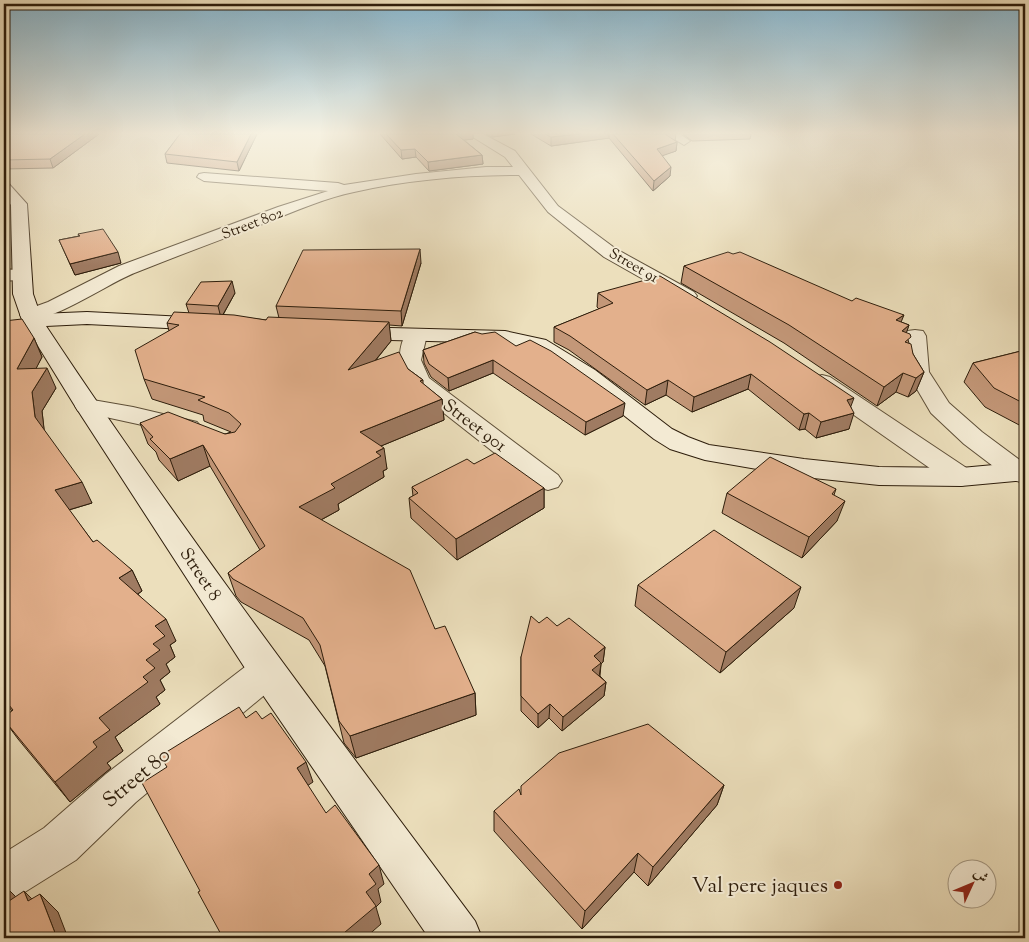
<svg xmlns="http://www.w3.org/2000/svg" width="1029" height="942" font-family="'Sorts Mill Goudy',Amiri,serif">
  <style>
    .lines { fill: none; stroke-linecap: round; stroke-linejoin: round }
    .street-casing { stroke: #5d4e37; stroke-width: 2 }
    .secondary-casing { stroke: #2d1d0b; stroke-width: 2 }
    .street { fill: #f3ead3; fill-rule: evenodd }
    .secondary { fill: #f3ead3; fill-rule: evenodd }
    .wall { fill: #c39778; stroke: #2d1d0b }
    .shaded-wall { fill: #9f7b62; stroke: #2d1d0b }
    .building { fill: #e3b08c; stroke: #2d1d0b }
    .poi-dot { fill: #8f2418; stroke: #f3ead3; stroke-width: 2 }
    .labels { text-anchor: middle; stroke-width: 4; stroke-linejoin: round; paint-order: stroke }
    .far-street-label { font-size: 15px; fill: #2d1d0b; stroke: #f3ead3 }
    .street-label { font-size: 18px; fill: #2d1d0b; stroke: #f3ead3 }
    .near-street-label { font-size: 21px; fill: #2d1d0b; stroke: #f3ead3 }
    .near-poi-label { font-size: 21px; fill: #2d1d0b; stroke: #f3ead3; text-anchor: end }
  </style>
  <rect width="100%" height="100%" fill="#ecdfbc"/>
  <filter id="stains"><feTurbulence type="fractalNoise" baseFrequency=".004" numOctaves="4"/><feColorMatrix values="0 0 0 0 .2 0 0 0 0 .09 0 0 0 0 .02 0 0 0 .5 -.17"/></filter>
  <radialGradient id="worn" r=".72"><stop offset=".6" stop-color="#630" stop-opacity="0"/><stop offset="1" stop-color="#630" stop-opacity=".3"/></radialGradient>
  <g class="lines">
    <g class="street-casing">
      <path id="street" d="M468 134H483L515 151 558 206 616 249 694 292 697 296 694 300 687 302 680 300 604 257 548 212 519 175C465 175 407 180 354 192 325 198 295 211 268 222 224 238 180 255 137 272 109 282 49 326 23 319L20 315 23 311 48 302 119 266 278 207 328 191 204 181 197 177 199 174 204 173 338 183 344 185 416 174 486 167H513L505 157Z
        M666 134H680L690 141 684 145Z
        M4 269 28 271 30 275 28 279 4 281Z
        M416 329 424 330 427 335 421 360 429 378 558 475 562 481 558 487 548 490 538 487 412 388C399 369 395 351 408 330Z
        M915 330 923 331 926 336 929 372 949 403 982 432 1025 464V480L1020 482 1010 479 964 444 931 413 907 372 904 336 907 331Z
        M822 375 830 377 971 471 975 477 971 483 961 486 951 483 814 387 810 382 814 377Z
        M87 399 133 407 197 422 201 427 197 432 188 435 78 411 75 406 78 401Z
        M267 656 280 660 285 671 280 682 136 802 76 860 20 895 4 902V853L44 828 106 774 254 660Z"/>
    </g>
    <g class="secondary-casing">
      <path id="secondary" d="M4 183 9 184 27 204 33 294 40 314 87 312 205 318 212 320 215 324 212 328 205 330 87 324 46 326C181 530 329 725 475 921L482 938H429L254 682 75 406 22 320 13 294 11 205 4 196Z
        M353 327 505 331 546 340 595 370 672 429 688 437 709 445 804 459 879 467 961 468 1025 462V480L961 486 879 485 804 477 705 460 670 449 654 439 579 380 530 350 505 343 353 339 346 337 342 333 346 329Z"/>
    </g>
    <use href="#street" class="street"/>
    <use href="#secondary" class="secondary"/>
  </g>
  <path class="wall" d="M4 134H99L53 168 4 169Z
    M180 134H257L239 171 167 163 165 154Z
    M380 134H473V139L464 140 482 155 483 164 429 171 416 157 402 159Z
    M486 134H515L492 137Z
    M531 134H676L675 141 677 142 676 151 662 155 670 176 653 191 609 138 551 146Z
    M683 134H751L750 139 692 141Z
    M78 234 121 263 75 275 59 240 79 236Z
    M421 263 402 326 389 325 391 341 376 360 408 369 423 380V384L442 399 444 420 381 446 387 469 383 471 384 477 338 504 339 510 321 520 435 629 475 693 476 715 356 758 344 743 325 666 309 640 241 602 236 596 228 573 260 550 210 466 178 481 159 460 156 452 148 444 140 423 225 434 231 432 204 421 203 415 152 399 144 379 169 331 167 323 189 313 186 304 235 293 223 315 266 320 279 318 276 306Z
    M684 266 901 322 909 325 906 333 909 343 913 354 924 372 916 391 908 397 896 392 877 406 784 343 681 283Z
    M598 293 851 407 849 429 816 438 805 429 799 430 748 389 692 412 666 395 645 405 569 350 554 342V327L599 309 597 307Z
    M4 321 34 338 42 357 36 368 56 388 42 411 44 430 92 503 69 510 93 542 132 570 142 591 138 594 176 641 170 645 175 657 166 664 170 672 160 680 165 690 156 697 160 704 115 737 123 751 107 763 111 768 70 802 18 739 4 720 12 711 4 701Z
    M475 332 623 416 585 435 493 373 449 391 431 377 424 363 423 350Z
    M1025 350V426L1023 427 985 407 964 382 973 363Z
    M474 464 544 488V508L457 560 411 518 409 498 413 496 412 487Z
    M836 489 834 495 837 521 802 558 722 513 727 493Z
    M638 585 794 608 720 673 635 606Z
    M539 623 557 626 605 647 603 662 601 664 600 676 606 682 604 696 562 731 549 718 538 728 521 711V657Z
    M724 785 717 805 648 886 634 872 582 929 494 831V811L521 795Z"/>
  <path class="shaded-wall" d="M85 134H99L53 168 50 159Z
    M251 134H257L239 171 237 162Z
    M456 134H473V139L456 141Z
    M492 134H515L492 137Z
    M579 134H609V138L551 146V137Z
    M677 142 676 151 656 158 657 149Z
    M415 149 416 157 402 159 401 150Z
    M482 155 483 164 429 171 428 162Z
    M671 167 670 176 653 191 654 181Z
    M420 249 421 263 402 326 401 311Z
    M118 252 121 263 75 275 70 264Z
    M232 281 235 293 221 318 218 306Z
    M904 315 897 332 896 320Z
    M389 322 391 341 351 390 348 370Z
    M909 325 903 343 902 331Z
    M34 338 42 357 26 388 17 369Z
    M493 360V373L449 391 448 378Z
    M47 368 56 388 42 411 45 437 35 417 32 392Z
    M924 372 916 391 908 397 916 378Z
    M903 373 896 392 877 406 884 387Z
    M751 374 748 389 692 412 694 397Z
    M668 380 666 395 645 405 647 390Z
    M854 398 848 414 847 400Z
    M442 399 444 420 364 453 360 432Z
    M625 403 623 416 585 435 586 422Z
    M809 413 805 429 799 430 804 414Z
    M854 413 849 429 816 438 821 422Z
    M203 445 210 466 178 481 170 459Z
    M384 448 387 469 383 471 384 477 338 504 339 510 304 529 299 507 376 452Z
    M82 482 92 503 65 511 55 490Z
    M544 488V508L457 560 456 539Z
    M845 501 837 521 802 558 809 537Z
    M132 570 142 591 130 599 119 578Z
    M801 587 794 608 720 673 726 652Z
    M166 619 176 641 170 645 175 657 166 664 170 672 160 680 165 690 156 697 160 704 115 737 123 751 107 763 111 768 70 802 55 782 93 742 99 718 143 677 146 660 153 644 155 626Z
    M605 647 603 662 601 664 599 677 591 684 594 656Z
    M606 682 604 696 562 731 563 717Z
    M475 693 476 715 356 758 350 736Z
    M550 704 549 718 538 728V714Z
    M306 762 313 782 304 788 297 768Z
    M724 785 717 805 648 886 653 867Z
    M638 853 634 872 582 929 585 911Z
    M379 865 384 884 378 889 381 902 376 907 381 924 365 938H338L366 892 369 874Z
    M4 885 23 904 9 901Z
    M24 891 42 909 28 901Z
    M40 894 58 912 68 938H57Z"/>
  <path class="building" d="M4 134H85L50 159 4 160Z
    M180 134H251L237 162 165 154Z
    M386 134H456L482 155 428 162 415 149 401 150Z
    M545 134H579L551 137Z
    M613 134H667H665L677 142 657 149 671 167 654 181Z
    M103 229 118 252 70 264 59 240 80 236 78 234Z
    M420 249 401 311 276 306 303 250Z
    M728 252 733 254 740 252 852 301 856 298 904 315 896 320 909 325 902 331 910 334 911 337 905 342 911 344 913 354 924 372 916 378 903 373 884 387 789 325 684 266Z
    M660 276 770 342 854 398 847 400 854 413 821 422 809 413 804 414 751 374 694 397 668 380 647 390 570 336 554 327 613 303 598 293Z
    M232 281 218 306 186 304 201 282Z
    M174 312 234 315 266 320 268 317 389 322 348 370 399 352 408 369 423 380 420 381 442 399 360 432 384 448 376 452 381 456 331 484 335 488 299 507 410 570 435 629 445 626 475 693 350 736 339 721 320 645 303 618 233 579 228 573 265 546 203 445 170 459 150 439 153 437 140 423 168 412 225 434 235 432 241 424 229 413 198 400 205 397 144 379 135 350 179 325 167 323Z
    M22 319 34 338 17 369 47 368 32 392 35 417 82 482 55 490 93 542 97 540 132 570 119 578 166 619 155 626 165 636 153 644 160 650 146 660 155 668 143 677 148 682 99 718 110 730 93 742 97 747 55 782 4 720V717L13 710 4 699V321Z
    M475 332 482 334 495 332 516 346 530 340 551 351 625 403 586 422 493 360 448 378 429 364 423 350Z
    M1025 350V404L994 388 973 363Z
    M495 453 544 488 456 539 409 498 418 493 412 487 467 459 474 464Z
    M770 457 836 489 832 494 845 501 809 537 727 493Z
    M714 530 801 587 726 652 638 585Z
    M531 616 539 623 547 617 557 626 569 618 605 647 594 656 601 663 592 670 606 682 563 717 550 704 538 714 521 696V657Z
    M239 707 246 718 256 711 262 719 271 713 306 762 297 768 326 813 335 805 379 865 369 874 376 884 366 892 376 906 338 938H223L198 892 200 891 142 783 167 767 160 756Z
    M648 724 724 785 653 867 638 853 585 911 494 811 519 789 521 795V786L559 753Z
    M4 885 9 901 24 891 28 901 40 894 57 938H4Z"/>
  <linearGradient id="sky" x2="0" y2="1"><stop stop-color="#88b8d1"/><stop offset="0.5" stop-color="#f6f1e1"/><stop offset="1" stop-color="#f6f1e1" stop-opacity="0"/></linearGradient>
  <rect width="1029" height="266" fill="url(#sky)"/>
  <circle class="poi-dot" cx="838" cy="885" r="5"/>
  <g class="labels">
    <g class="far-street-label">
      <text transform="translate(252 223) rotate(-21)" y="5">Street 802</text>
      <text transform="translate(634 265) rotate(30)" y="5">Street 91</text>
    </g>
    <g class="street-label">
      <text transform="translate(475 425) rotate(37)" y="6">Street 901</text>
      <text transform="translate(201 574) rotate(56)" y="6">Street 8</text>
    </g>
    <g class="near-street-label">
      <text transform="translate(136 777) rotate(-40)" y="7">Street 80</text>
    </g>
    <g class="near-poi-label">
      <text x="828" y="892">Val pere jaques</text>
    </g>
  </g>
  <rect width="1029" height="942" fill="none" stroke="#ecdfbc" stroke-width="20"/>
  <rect x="5" y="5" width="1019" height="932" fill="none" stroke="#2d1d0b" stroke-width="2.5"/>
  <rect x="10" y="10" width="1009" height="922" fill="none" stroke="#2d1d0b"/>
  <g transform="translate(972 884) rotate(46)"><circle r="24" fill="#f3ead3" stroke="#a49883"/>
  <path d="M0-4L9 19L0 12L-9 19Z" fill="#8f2418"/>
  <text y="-8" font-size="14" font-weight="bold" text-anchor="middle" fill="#2d1d0b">ش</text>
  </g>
  <rect width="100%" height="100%" filter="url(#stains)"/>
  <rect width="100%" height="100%" fill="url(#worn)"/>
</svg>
